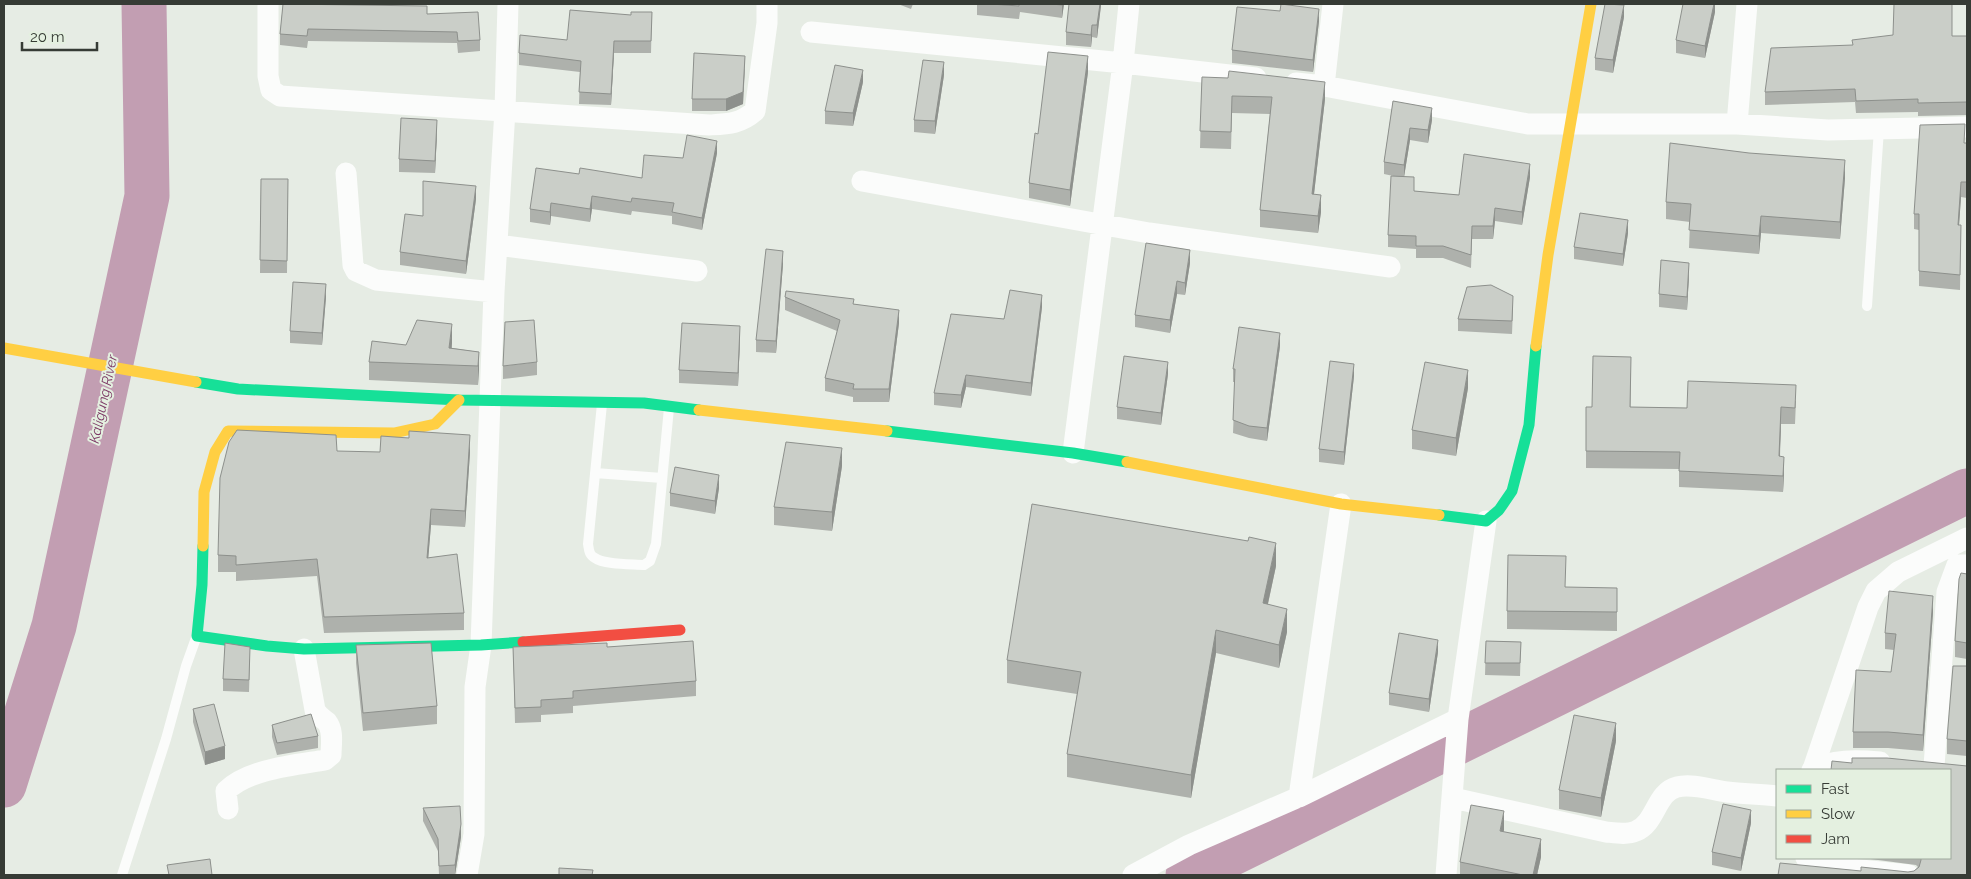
<svg xmlns="http://www.w3.org/2000/svg" width="1971" height="879" font-family="Raleway,sans-serif">
  <style>
    .lines { fill: none; stroke-linecap: round; stroke-linejoin: round }
    .river { stroke: #c29eb2; stroke-width: 45 }
    .lane { stroke: #fbfcfb; stroke-width: 10 }
    .street { stroke: #fbfcfb; stroke-width: 21 }
    .fast { stroke: #16e098; stroke-width: 11 }
    .slow { stroke: #ffcf43; stroke-width: 11 }
    .jam { stroke: #f24e42; stroke-width: 11 }
    .wall { fill: #aeb1ac }
    .shaded-wall { fill: #8d908c }
    .building { fill: #cacec8; stroke: #8d908c }
    .labels { text-anchor: middle; stroke-width: 4; stroke-linejoin: round; paint-order: stroke }
    .water-label { font-size: 14px; font-style: italic; fill: #7c3965; stroke: #e4f0e0 }
  </style>
  <rect width="100%" height="100%" fill="#e6ece4"/>
  <g class="lines">
    <path class="river" d="M4 785 54 626 147 196 144 4
      M1188 875 1967 491"/>
    <path class="lane" d="M1867 306 1879 129
      M602 404 588 544C589 550 589 555 595 558 604 565 632 564 644 565L650 561 656 544 669 408
      M595 473 662 478
      M122 875 166 739 186 666 196 638"/>
    <path class="street" d="M268 4V76L271 90 280 96 709 125C728 124 740 124 755 111L767 23V4
      M1129 4 1123 63 1256 78
      M811 32 1123 63 1073 453
      M1296 83 1324 86 1528 124H1737L1828 130 1967 127
      M1324 86 1333 4
      M1737 124 1747 4
      M346 173 353 265 356 271 376 280 494 292
      M862 181 1149 233 1390 267
      M497 245 697 271
      M1934 766 1947 592 1957 565H1967
      M1813 769 1868 607 1876 591 1898 572 1967 538
      M1812 770C1832 759 1857 760 1880 762
      M1299 797 1341 504
      M1453 798 1606 832C1616 833 1627 835 1636 831 1656 823 1656 792 1677 787 1692 783 1712 790 1727 792 1744 794 1761 794 1777 796
      M228 809 226 791C248 769 295 765 325 760L331 755C331 745 334 731 327 722 322 718 318 716 315 710L304 649
      M1806 858 1822 866 1909 875
      M467 875 474 834 475 687 481 645 494 292 505 110 508 4
      M1133 875 1189 845 1299 797 1458 719
      M1446 875 1458 719 1486 521"/>
    <path class="fast" d="M196 382 238 389 459 400 644 403 699 410
      M887 431 1073 453 1127 462
      M1439 515 1486 521 1499 510 1512 491 1529 425 1536 346
      M203 546 202 585 197 636 267 646 304 649 481 645 523 642"/>
    <path class="slow" d="M1536 346 1548 255 1591 4
      M4 348 196 382
      M699 410 887 431
      M1127 462 1341 504 1439 515
      M203 546 204 492 215 452 228 431 394 433 435 424 459 400"/>
    <path class="jam" d="M523 642 680 630"/>
  </g>
  <path class="wall" d="M283 4 427 14 480 40V51L458 53 457 43 308 41 307 48 280 45V34Z
    M898 4H913L911 9Z
    M977 4H1064L1062 18 1020 12 1019 19 977 15Z
    M1101 4 1097 38 1092 37 1091 47 1066 45V32Z
    M1715 4V12L1705 58 1676 53V40Z
    M652 12 651 53H614L611 105 579 104 580 72 519 65V53L567 40 631 15Z
    M1624 17 1613 73 1595 70V58Z
    M1319 21 1313 72 1232 63V50Z
    M1952 36H1967V115L1918 116V112L1856 113 1855 102 1765 105V92L1852 45Z
    M745 69 743 104 726 111H692V99Z
    M1088 72 1070 206 1029 198V183L1038 134Z
    M944 75 935 134 914 132V120Z
    M1202 77 1325 99 1314 194 1321 212 1318 233 1260 227V210L1270 114 1232 113 1231 149 1200 148Z
    M863 82 853 126 825 124V111Z
    M1393 101 1432 120 1428 143 1410 140 1404 177 1414 191 1459 195 1530 177 1522 225 1495 221 1493 239H1472L1471 268 1443 258H1416V249L1388 247V235L1398 177 1384 174V162Z
    M437 133 435 173 399 172V159Z
    M1965 143H1967V198L1961 197 1959 225H1961L1960 290 1919 286V230L1914 229V214Z
    M717 153 702 230 672 224V216L632 211 631 215 592 209 590 222 551 216 550 225 530 222V209L579 174 642 178 683 158Z
    M1845 178 1840 239 1761 233 1759 254 1689 248 1690 222 1666 219V202Z
    M261 179H288L287 273H260Z
    M476 199 466 274 400 265V252L423 216Z
    M1628 233 1623 266 1574 259V247Z
    M1190 263 1185 295 1177 294 1170 333 1135 327V315Z
    M783 264 776 353 756 352V340Z
    M1689 275 1687 310 1659 307V294Z
    M326 297 322 345 290 343V331Z
    M785 297 854 304 899 323 889 402H853V397L825 391V378L837 331 785 310Z
    M1042 307 1031 396 966 387 961 408 934 405V393L1004 319Z
    M1513 308 1512 334 1458 331V319Z
    M740 339 738 386 679 383V370Z
    M452 343V348L479 352 478 385 369 380V362L406 345Z
    M1280 346 1267 441 1249 438 1233 433 1235 382H1233V369Z
    M537 362V375L503 379V366Z
    M1631 373 1630 407 1687 408 1796 401 1795 424H1781L1780 457 1784 473 1783 492 1679 487V469L1586 468V407H1592Z
    M1168 374 1161 425 1117 419V407Z
    M1354 376 1344 465 1319 462V449Z
    M1468 388 1456 456 1412 449V430Z
    M380 452H470L465 527 431 525 428 558 464 613V630L324 633 317 576 236 581V572H218V555Z
    M842 466 832 531 774 525V507Z
    M719 488 715 514 670 506V493Z
    M1276 566 1268 604 1287 632 1279 668 1216 653 1191 798 1067 777V754L1077 694 1007 683V660Z
    M1967 574V659L1955 657V641Z
    M1617 588V631L1507 629V611Z
    M1933 612 1923 751 1888 748H1853V732L1891 672 1894 650 1885 649V633Z
    M1486 641 1521 642 1520 676 1485 675Z
    M356 645 437 706V724L363 731 356 663Z
    M513 647 696 681V696L573 706V713L541 715V722L515 723Z
    M1438 652 1429 712 1389 705V693Z
    M250 659 249 692 223 691V679Z
    M1967 666V756L1947 754V739Z
    M193 709 225 759 205 765 193 722Z
    M272 725 318 736V748L277 755 272 737Z
    M1616 741 1601 817 1559 809V790Z
    M423 808 461 837 455 875H439L438 851 423 821Z
    M1751 823 1741 871 1712 865V852Z
    M1504 830 1503 832 1541 857 1537 875H1460V862Z
    M1863 858H1950L1967 875 1861 871 1908 872 1914 871 1918 867 1916 865Z"/>
  <path class="shaded-wall" d="M1062 4H1064L1062 18Z
    M1100 4H1101V6L1097 38V25Z
    M1714 4H1715V12L1705 58V46Z
    M1624 5V17L1613 73V60Z
    M1319 9V21L1313 72V60Z
    M1092 25V37L1091 47V35Z
    M614 41V53L611 105V94Z
    M745 56 743 104 726 111V99Z
    M1088 56V72L1070 206V190Z
    M944 62V75L935 134V121Z
    M863 70V82L853 126V113Z
    M1325 82V99L1312 211V194Z
    M1432 108V120L1428 143V130Z
    M437 120V133L435 173V161Z
    M1410 128V140L1404 177V165Z
    M717 141V153L702 230V218Z
    M1845 160V178L1840 239V222Z
    M1530 164V177L1522 225V212Z
    M1961 182V197L1958 240V225Z
    M476 186V199L466 274V261Z
    M1321 195V212L1318 233V216Z
    M592 196V209L590 222V209Z
    M551 203V216L550 225V212Z
    M1495 208V221L1493 239V226Z
    M1761 216V233L1759 254V236Z
    M1628 220V233L1623 266V254Z
    M1190 250V263L1185 295V283Z
    M783 251V264L776 353V341Z
    M1689 263V275L1687 310V297Z
    M1177 281V294L1170 333V320Z
    M326 284V297L322 345V333Z
    M1042 295V307L1031 396V383Z
    M899 310V323L889 402V389Z
    M452 324V343L449 366V348Z
    M740 326V339L738 386V373Z
    M1280 333V346L1267 441V428Z
    M479 352V370L478 385V366Z
    M1631 357V373L1630 424V407Z
    M1168 362V374L1161 425V413Z
    M1354 364V376L1344 465V452Z
    M1468 370V388L1456 456V438Z
    M966 375V387L961 408V395Z
    M1781 407V424L1779 473V456Z
    M470 435V452L465 527V511Z
    M842 448V466L832 531V512Z
    M1784 457V473L1783 492V476Z
    M719 475V488L715 514V501Z
    M431 509V525L427 574V558Z
    M1276 543V566L1263 626V603Z
    M1933 596V612L1923 751V735Z
    M1287 609V632L1279 668V645Z
    M1216 630V653L1191 798V775Z
    M1438 640V652L1429 712V699Z
    M1616 723V741L1601 817V798Z
    M225 746V759L205 765V752Z
    M1751 810V823L1741 871V858Z
    M1504 811V830L1500 849V831Z
    M461 824V837L455 875V865Z
    M1541 839V857L1537 875H1533Z"/>
  <path class="building" d="M283 4 427 6V14L478 12 480 40 458 41 457 32 308 29 307 36 280 34Z
    M991 4H1019V6Z
    M1051 4H1062V5Z
    M1069 4H1100L1097 25H1092L1091 35 1066 32Z
    M1281 4 1319 9 1313 60 1232 50 1237 7 1280 11Z
    M1605 4 1624 5 1613 60 1595 58Z
    M1683 4H1714L1705 46 1676 40Z
    M1894 4H1952V36H1967V102L1918 103V99L1856 101 1855 89 1765 92 1771 48 1853 45 1852 40 1893 35Z
    M570 10 631 15V12H652L651 41H614L611 94 579 92 581 61 519 53 520 35 567 40Z
    M1048 52 1088 56 1070 190 1029 183 1035 133 1038 134Z
    M694 53 745 56 743 92 726 99H692Z
    M923 60 944 62 935 121 914 120Z
    M835 65 863 70 853 113 825 111Z
    M1229 71 1325 82 1312 194 1321 195 1318 216 1260 210 1272 97 1232 96 1231 132 1200 131 1202 77 1228 78Z
    M1393 101 1432 108 1428 130 1410 128 1404 165 1384 162Z
    M401 118 437 120 435 161 399 159Z
    M1965 124 1964 143H1967V182H1961L1958 225H1961L1960 275 1919 271V214H1914L1920 125Z
    M687 135 717 141 702 218 672 212 674 203 632 198 631 202 592 196 590 209 551 203 550 212 530 209 536 168 579 174 580 168 642 178 644 155 683 158Z
    M1670 143 1749 153 1845 160 1840 222 1761 216 1759 236 1689 230 1691 204 1666 202Z
    M1464 154 1530 164 1522 212 1495 208 1493 226H1472L1471 255 1443 246H1416V236L1388 235 1391 176 1414 177V191L1459 195Z
    M261 179H288L287 261 260 260Z
    M423 181 476 186 466 261 400 252 405 214 423 216Z
    M1580 213 1628 220 1623 254 1574 247Z
    M1146 243 1190 250 1185 283 1177 281 1170 320 1135 315Z
    M766 249 783 251 776 341 756 340Z
    M1661 260 1689 263 1687 297 1659 294Z
    M293 282 326 284 322 333 290 331Z
    M1491 285 1513 296 1512 321 1458 319 1467 287Z
    M1010 290 1042 295 1031 383 966 375 961 395 934 393 951 314 1004 319Z
    M786 291 854 299 853 304 899 310 889 389H853L854 384 825 378 840 320 785 297Z
    M417 320 452 324 449 348 479 352 478 366 369 362 372 341 406 345Z
    M534 320 537 362 503 366 505 322Z
    M682 323 740 326 738 373 679 370Z
    M1239 327 1280 333 1267 428 1249 426 1233 420 1235 369H1233Z
    M1124 356 1168 362 1161 413 1117 407Z
    M1593 356 1631 357 1630 407 1687 408 1688 381 1796 385 1795 408 1781 407 1779 456 1784 457 1783 476 1679 471 1680 452 1586 451V407H1592Z
    M1330 361 1354 364 1344 452 1319 449Z
    M1425 362 1468 370 1456 438 1412 430Z
    M237 430 336 435 337 451 380 452 381 436 409 438V431L470 435 465 511 431 509 427 558 457 554 464 613 324 617 317 559 236 565V556L218 555 220 478 229 442Z
    M786 442 842 448 832 512 774 507Z
    M675 467 719 475 715 501 670 493Z
    M1032 504 1248 541 1249 537 1276 543 1263 603 1287 609 1279 645 1216 630 1191 775 1067 754 1081 672 1007 660Z
    M1508 555 1566 556 1565 587 1617 588V612L1507 611Z
    M1961 573 1967 574V643L1955 641 1959 579Z
    M1889 591 1933 596 1923 735 1888 732H1853L1856 670 1891 672 1896 634 1885 633Z
    M1399 633 1438 640 1429 699 1389 693Z
    M693 641 696 681 573 691V698L541 700V707L515 708 513 647 607 643V647Z
    M1486 641 1521 642 1520 663H1485Z
    M225 643 250 647 249 680 223 679Z
    M431 643 437 706 363 713 356 645Z
    M1953 666H1967V741L1947 739Z
    M214 704 225 746 205 752 193 709Z
    M311 714 318 736 277 743 272 725Z
    M1574 715 1616 723 1601 798 1559 790Z
    M1852 758H1887L1967 766V875H1778L1780 863 1861 871V867L1908 872 1914 871 1919 867 1921 860V858H1950V770H1831L1832 761 1852 763Z
    M1723 804 1751 810 1741 858 1712 852Z
    M1471 805 1504 811 1500 831 1541 839 1533 875H1523L1460 862Z
    M460 806 461 824 455 865 439 866 438 839 423 808Z
    M210 859 212 875H169L167 865Z
    M559 868 593 870 592 875H559Z"/>
  <g class="labels">
    <g class="water-label">
      <text transform="translate(103 399) rotate(-78)" y="5">Kaligung River</text>
    </g>
  </g>
  <rect width="1971" height="879" fill="none" stroke="#363b35" stroke-width="10"/>
  <rect x="1776" y="769" width="175" height="90" fill="#e4f0e0" stroke="#9ea89c"/>
  <rect x="1786" y="785" width="25" height="8" fill="#16e098" stroke="#9ea89c"/>
  <text x="1821" y="794" font-size="15" fill="#363b35">Fast</text>
  <rect x="1786" y="810" width="25" height="8" fill="#ffcf43" stroke="#9ea89c"/>
  <text x="1821" y="819" font-size="15" fill="#363b35">Slow</text>
  <rect x="1786" y="835" width="25" height="8" fill="#f24e42" stroke="#9ea89c"/>
  <text x="1821" y="844" font-size="15" fill="#363b35">Jam</text>
  <path d="M22 42v8h75v-8" fill="none" stroke="#363b35" stroke-width="2.5"/>
  <text x="30" y="42" font-size="15" fill="#363b35" stroke="#e4f0e0" stroke-width="4" paint-order="stroke">20 m</text>
</svg>
